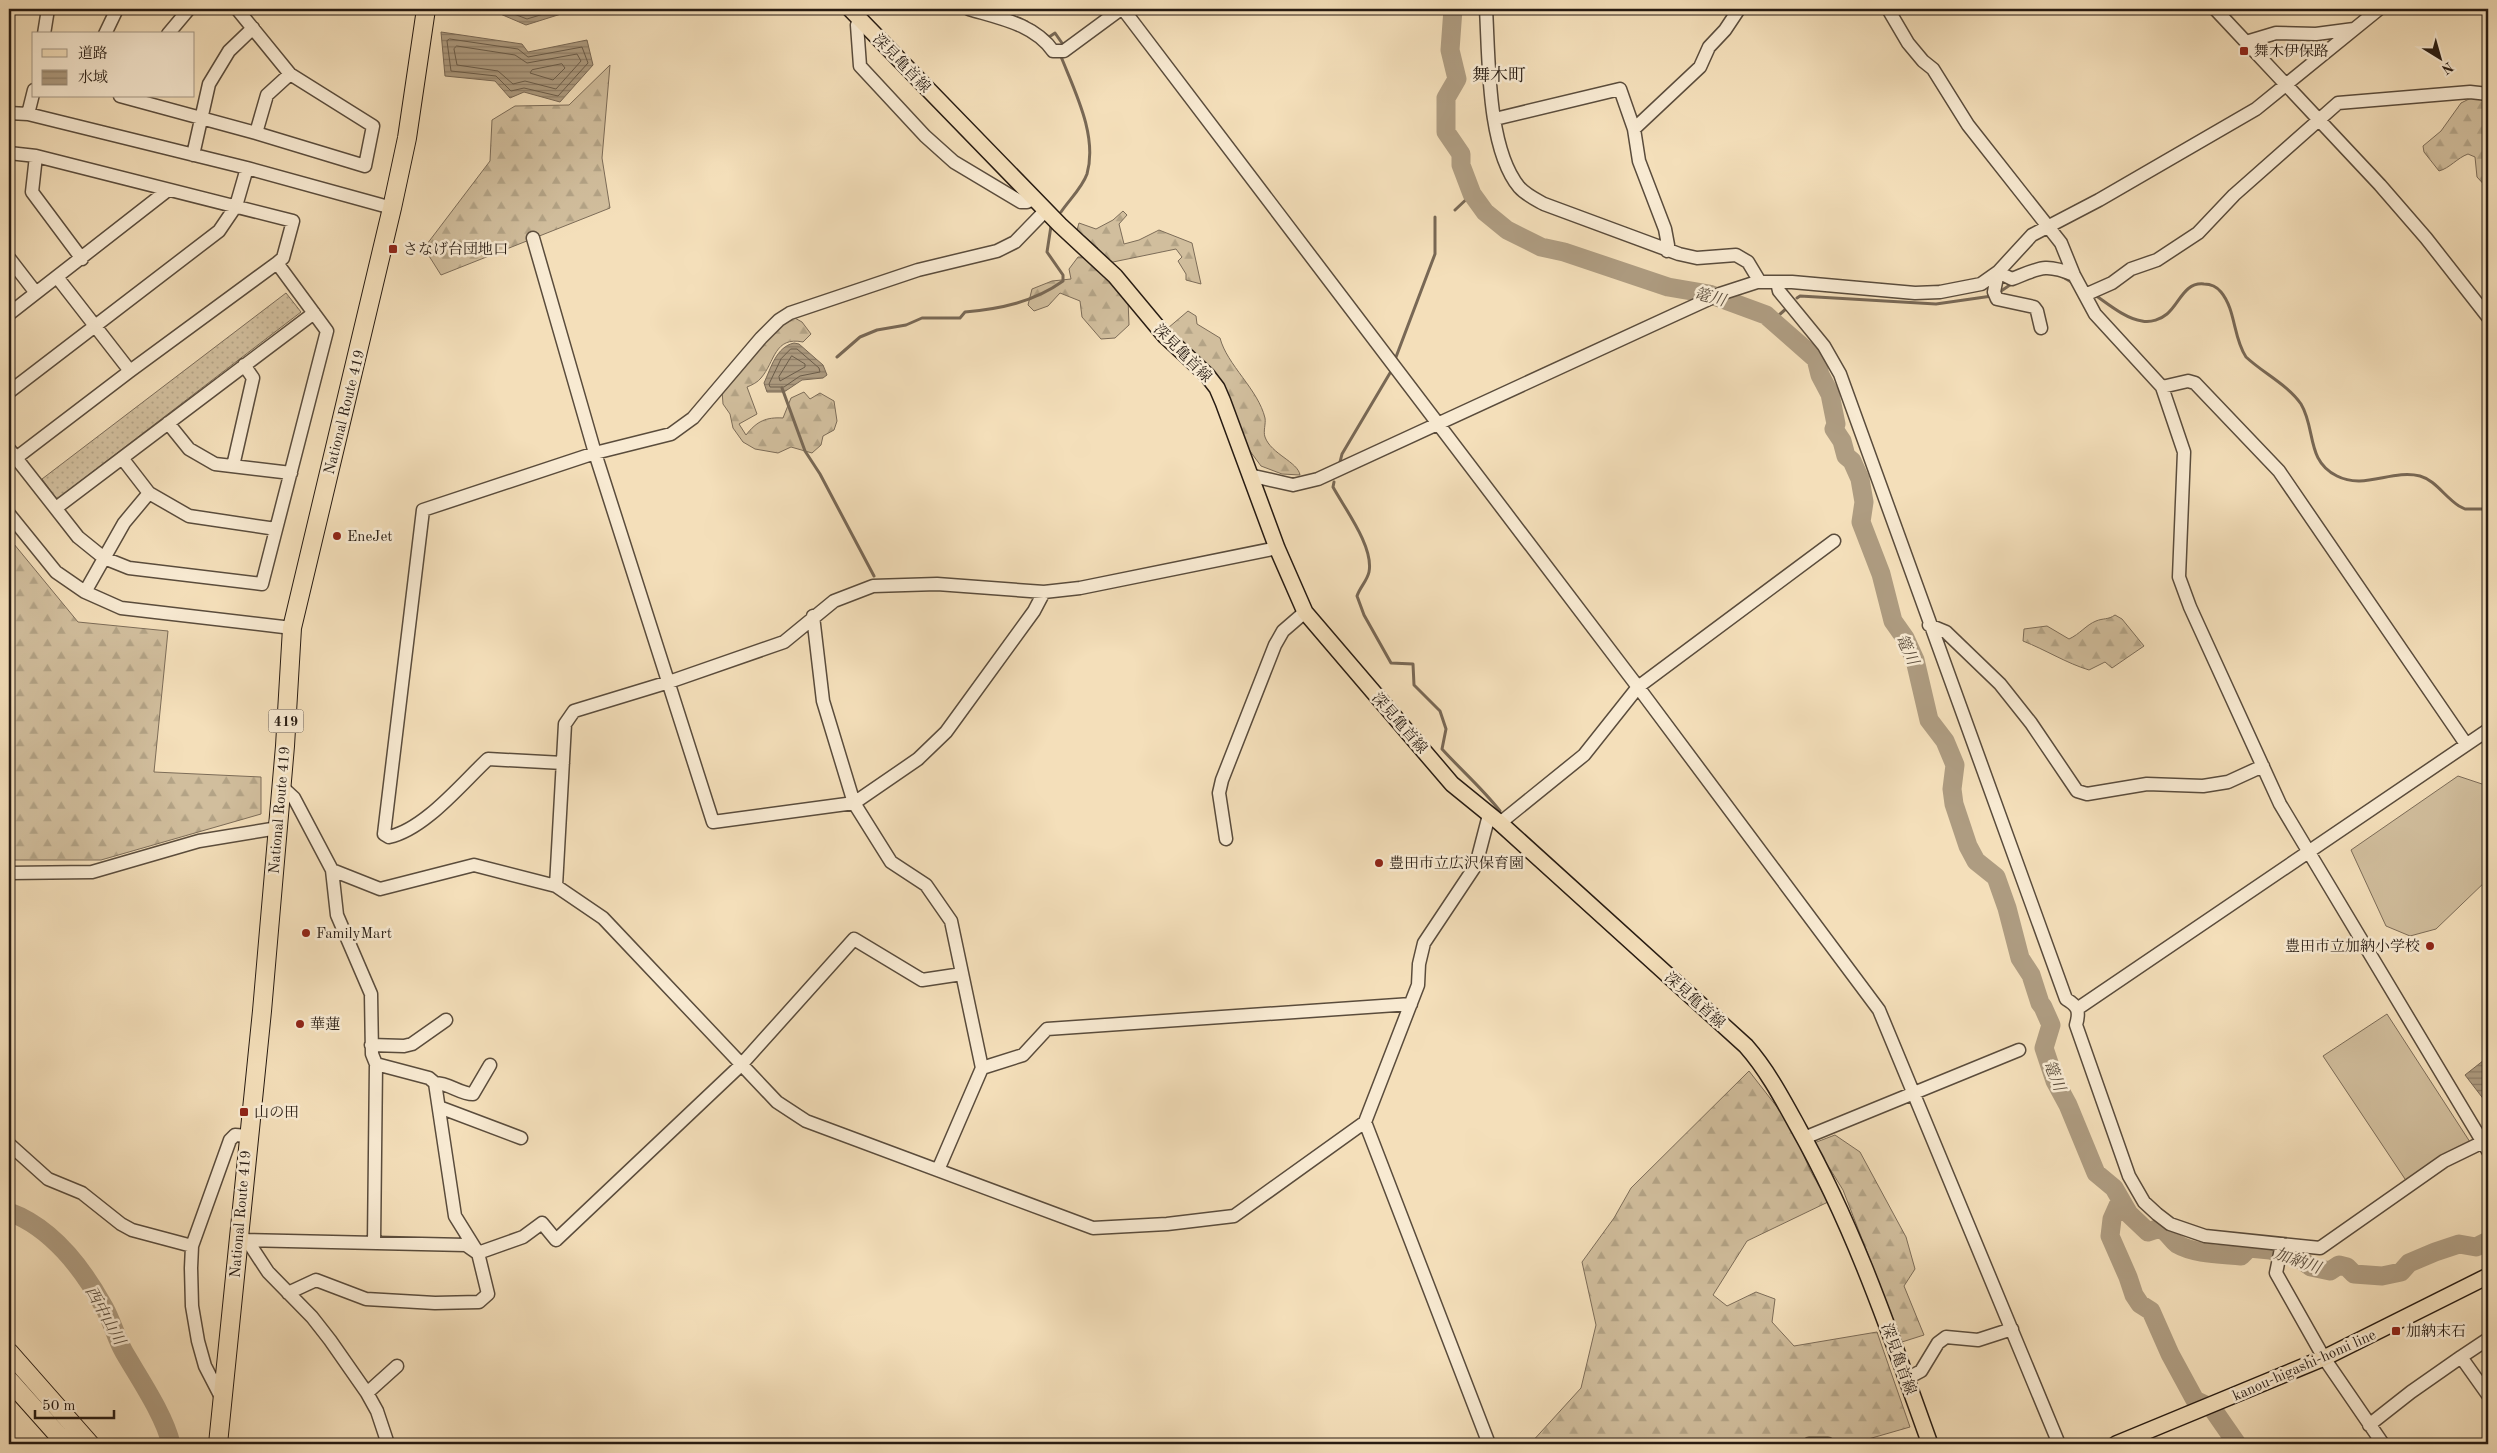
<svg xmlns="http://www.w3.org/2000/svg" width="2497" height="1453" font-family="'Old Standard TT','Noto Serif JP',serif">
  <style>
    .grass { fill: url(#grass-dots); stroke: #7c6c58 }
    .forest { fill: url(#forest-firs); stroke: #7c6c58 }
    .pitch { fill: #d1be9d; stroke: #7c6c58 }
    .water { fill: url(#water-rules); stroke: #786855 }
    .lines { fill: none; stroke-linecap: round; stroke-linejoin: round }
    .shore { stroke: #6a5c4a; stroke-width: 1 }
    .stream { stroke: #786855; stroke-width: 3 }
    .river { stroke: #ae9c81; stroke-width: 19 }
    .minor-casing { stroke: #5a4c3c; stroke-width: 15 }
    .major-casing { stroke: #271b12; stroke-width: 18 }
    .highway-casing { stroke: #271b12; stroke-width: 20 }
    .minor { stroke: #f8ead2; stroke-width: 12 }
    .major { stroke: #f4dfba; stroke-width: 15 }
    .highway { stroke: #f4dfba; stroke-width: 18 }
    .poi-dot { fill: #8f2418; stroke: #f8ead2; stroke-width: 2 }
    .labels { text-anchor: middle; stroke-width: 5; stroke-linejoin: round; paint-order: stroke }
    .shield { fill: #f8ead2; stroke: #66594c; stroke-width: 1 }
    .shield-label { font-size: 14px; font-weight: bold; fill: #271b12 }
    .poi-label { font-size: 15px; fill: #271b12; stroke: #f8ead2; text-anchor: start }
    .street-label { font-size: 15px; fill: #271b12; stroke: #f8ead2 }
    .water-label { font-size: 16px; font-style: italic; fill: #5d4f3e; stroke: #f8ead2 }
    .quarter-label { font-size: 18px; fill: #271b12; stroke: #f8ead2 }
  </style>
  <defs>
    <pattern id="grass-dots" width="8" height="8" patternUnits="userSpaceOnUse" patternTransform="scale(1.25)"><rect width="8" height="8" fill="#d1be9d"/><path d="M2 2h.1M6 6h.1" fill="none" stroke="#b3a386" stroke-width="1.8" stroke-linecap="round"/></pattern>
    <pattern id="forest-firs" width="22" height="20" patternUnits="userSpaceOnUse" patternTransform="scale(1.25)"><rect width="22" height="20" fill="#d1be9d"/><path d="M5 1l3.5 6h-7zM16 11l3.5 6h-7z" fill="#b3a386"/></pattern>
    <pattern id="water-rules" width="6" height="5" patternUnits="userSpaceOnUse" patternTransform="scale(1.25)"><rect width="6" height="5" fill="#ae9c81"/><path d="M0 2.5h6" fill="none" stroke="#8e7e68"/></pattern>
  </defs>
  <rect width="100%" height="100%" fill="#f4dfba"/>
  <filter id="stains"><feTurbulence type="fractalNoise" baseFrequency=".004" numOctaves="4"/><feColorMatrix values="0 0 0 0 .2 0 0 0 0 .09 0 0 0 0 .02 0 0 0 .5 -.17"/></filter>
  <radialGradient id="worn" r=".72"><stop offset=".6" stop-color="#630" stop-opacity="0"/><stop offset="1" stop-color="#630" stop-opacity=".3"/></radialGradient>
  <path class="grass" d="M286 293 301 312 57 499 42 479Z"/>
  <path class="forest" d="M610 65 602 158 610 208 441 275 424 248 490 161 492 120 515 106 569 105Z
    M2473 97 2488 98V189L2477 177 2475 157 2468 154C2457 158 2450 168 2439 171L2424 152 2423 146 2441 131 2461 103Z
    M1123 211 1127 215 1119 224 1124 244 1139 240 1159 230 1192 243 1201 284 1186 280V274L1178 261 1182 257 1176 249 1113 262 1105 269 1128 299 1129 325 1115 338 1101 339 1082 317 1080 301 1060 293 1048 306 1034 311 1028 305 1032 289 1052 281 1071 279 1069 269 1078 257H1088L1098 248 1077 230 1079 223 1096 229 1113 220Z
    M1188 311 1196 316 1197 324 1220 338C1227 365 1258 389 1265 418 1266 424 1263 431 1265 437 1271 454 1298 462 1300 475L1282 474 1261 466 1247 447 1223 389 1168 328Z
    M793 317 802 322 811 334 803 342C774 336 775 362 761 378 758 382 752 385 747 387L757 414 739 424 746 435C757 421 766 417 783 418L791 398 804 392 810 399 820 393 834 401 837 421 834 430 823 436 821 445 812 453 791 447 778 453 755 449 743 442 733 428 730 414 723 404 722 390 766 336Z
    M9 538 78 622 168 631 154 772 261 777V814L101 860H9Z
    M2115 615 2122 619 2144 646 2112 668 2105 662 2089 670C2066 663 2046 650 2023 641L2024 629 2047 626 2069 639C2080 634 2086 625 2096 621 2103 618 2108 620 2115 615Z
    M1749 1071 1791 1125 1810 1170 1828 1202 1747 1241 1713 1295 1727 1306 1756 1292 1775 1299 1772 1322 1794 1346 1877 1332 1910 1427 1851 1444H1530L1581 1388 1596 1325 1582 1262 1614 1218 1631 1188Z
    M1835 1135 1860 1152 1906 1237 1915 1269 1904 1286 1924 1335 1902 1342 1843 1190 1814 1143Z"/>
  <path class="pitch" d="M2458 776 2488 786V879L2436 929 2410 936 2386 926 2351 850Z
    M2387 1014 2470 1142 2407 1182 2323 1056Z"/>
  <path class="water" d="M496 9H577L526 25 498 13Z
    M441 32 522 44 528 52 587 40 593 65 560 102 524 92 510 98 495 81 445 76Z
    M794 343 799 344 823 365 827 375 823 378 802 380 784 392H767L764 383C771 368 776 347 794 343Z
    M2484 1060 2488 1066V1105L2465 1075Z"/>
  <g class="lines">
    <path class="shore" d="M501 9 527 19 560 9
      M450 39 518 49 528 57 582 47 588 63 558 96 524 88 511 91 496 76 451 71 447 41Z
      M457 46 515 55 527 63 577 54 581 61 556 89 525 81 513 84 498 71 457 65 454 49Z
      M562 64 565 68 553 80 530 73 532 70Z
      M791 349H797L819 368 820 372 800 376 784 387H770L769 384 781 359Z
      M792 356 805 364V367L780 381 779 377Z"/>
    <path class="stream" d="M1007 14 1027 22
      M1032 25 1049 37 1055 33 1064 46
      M1060 54C1074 90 1098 135 1087 174 1082 188 1069 200 1061 212
      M1455 210 1472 194
      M2061 276 2073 283
      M1998 293 2013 283
      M2095 295C2108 304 2126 319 2142 321 2151 323 2161 319 2167 314 2180 303 2184 282 2204 284 2211 284 2217 287 2221 292 2236 310 2233 338 2246 357 2263 373 2288 385 2301 404 2316 429 2306 461 2337 476 2364 490 2392 469 2420 476 2435 480 2445 497 2459 506L2465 509H2488
      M1797 298 1800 296 1936 304 1992 296
      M1766 315H1779L1787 308
      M837 357 860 337 877 330 906 325 922 318H960L965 312C1000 309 1034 302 1063 281V275L1047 252 1051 226
      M1396 357 1435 254V217
      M782 388 805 451 820 474 874 576
      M1340 462 1342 454 1390 373
      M1334 482 1333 487C1345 509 1374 547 1369 572 1367 581 1360 587 1357 596L1364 615 1391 663 1413 664 1414 685 1440 711 1446 729 1442 749C1461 770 1482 788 1500 811"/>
    <path class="river" d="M1453 9 1450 50 1457 79 1446 98V132L1461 154V165L1472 194 1485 212 1507 230 1541 247 1564 252 1668 287 1709 294 1766 315 1816 359 1820 375 1830 394 1836 424 1834 429 1842 441 1846 456 1852 461 1860 479 1864 502 1861 522 1881 574 1893 621 1905 638 1915 660 1929 720 1945 741 1955 765 1952 789 1954 804 1968 846 1976 861 1996 877 2007 908 2020 958 2031 975 2040 1003 2043 1007 2051 1025 2044 1048 2055 1081 2068 1105 2096 1173 2114 1188 2129 1214 2148 1232 2160 1228C2169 1233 2171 1240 2177 1244 2194 1254 2221 1254 2241 1256L2249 1248 2270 1250 2297 1257 2311 1267 2330 1271 2339 1265 2347 1267 2354 1274 2382 1276 2401 1272 2409 1263 2435 1252 2459 1244 2476 1247 2488 1241
      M2120 1201 2112 1219 2110 1236 2128 1277 2134 1295 2140 1304 2151 1311 2170 1354 2195 1400 2212 1408 2237 1444
      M9 1212C51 1227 83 1269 104 1307 112 1321 116 1338 124 1352 139 1378 165 1416 171 1444"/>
    <g class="minor-casing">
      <path id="minor" d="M969 9C999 18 1034 24 1053 51H1064L1121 9
        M1123 9 1638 687 1879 1010 2059 1444
        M1486 9C1489 58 1487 148 1519 187 1526 195 1535 199 1544 204L1679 254 1697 258 1736 255 1748 262 1760 282
        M1888 9 1908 43 1923 61 1933 69 1968 125 2061 243 2074 275 2095 314 2162 387 2184 452 2179 577 2190 607 2280 804 2488 1151
        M2215 9 2380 185 2426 238 2488 317
        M860 19 857 25 860 66 925 136 954 162 1021 202H1027L1033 199
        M44 34 48 9
        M105 34 117 9
        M168 34 189 9
        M2246 42 2276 33 2316 34 2354 29
        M120 96 256 133 365 166 373 126 290 74 237 9
        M9 113 28 114 247 168 392 208
        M28 114 34 90
        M1495 119 1620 89 1634 129 1639 161 1665 229 1668 245 1667 251
        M1634 129 1700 67 1709 47 1725 30 1739 9
        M256 133 267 95 290 74
        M9 153 36 156 293 221 283 258 277 263 130 371 16 458
        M193 155 209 84 229 51 253 28
        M36 156 32 192 82 259
        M533 238 595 453 713 822 854 803 918 759 946 732 1034 611 1044 592
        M9 258 36 293
        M57 277 130 371
        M1777 282 1779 291 1824 346 1840 374 2066 999C2078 1006 2080 1011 2076 1025L2129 1176 2144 1202 2157 1214 2170 1224 2205 1236 2320 1248 2444 1161 2483 1142
        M2085 295 2112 283 2131 269 2157 260 2198 233 2234 195 2338 103 2470 92 2488 94
        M9 314 168 190
        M2041 328 2037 311 2034 307 1997 299 1994 292 1998 272 2012 279C2040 268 2045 263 2074 275
        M2162 387 2188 381 2195 383 2279 471 2466 744
        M9 392 219 231 236 206 247 168
        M168 423 189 449 215 464 291 473
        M9 449 78 537 104 558 129 568 262 584 327 331 277 263
        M122 458 149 493 189 516 276 529
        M233 466 253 378 244 365
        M1249 475 1293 485 1318 479 1674 315 1720 294 1757 282H1792L1915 293 1940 292 1981 284 1998 272 2032 235 2099 200 2256 109 2379 9
        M56 508 314 313
        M9 514 56 572 85 592 121 608 292 628
        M85 592 124 523 149 493
        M813 616 823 701 854 803 891 862 926 885 951 921 982 1068 938 1170
        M1929 625 1946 632 2000 684 2031 723 2077 791 2087 794 2147 784 2203 786 2228 782 2263 766
        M563 763 488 759C461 784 425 829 389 837L384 834 423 510 595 453 671 434 693 418 761 338 779 320 790 313 918 270 997 251 1015 242 1046 210
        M281 786 294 798 332 870 337 915 371 994 372 1054 376 1064 429 1078 435 1083 455 1216 478 1253 488 1294 479 1302 435 1303 366 1299 316 1280 288 1293
        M1500 823 1584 755 1638 687 1834 541
        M1226 839 1219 793 1222 780 1275 645 1283 631 1305 612
        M332 870 380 889 474 865 556 886 603 918 777 1102 806 1121 1093 1228 1167 1224 1234 1216 1365 1122 1418 985 1419 964 1424 943 1476 865 1489 815
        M9 873 92 872 199 841 278 828
        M556 886 565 724 574 711 669 682 784 642 834 601 873 586 937 584 1044 592 1080 588 1277 548
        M2077 1009 2488 730
        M371 1045 404 1046 412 1044 446 1020
        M982 1068 1023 1055 1047 1029 1411 1004
        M435 1083C449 1083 460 1094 473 1094L490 1065
        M439 1107 521 1138
        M1365 1122 1489 1444
        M1804 1138 2019 1050
        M9 1144 48 1179 82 1193 121 1224 132 1230 192 1246
        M238 1237 247 1240 268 1272 312 1317 330 1340 367 1393 377 1411 388 1444
        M247 1240 466 1245 476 1252
        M374 1242 376 1064
        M2282 1244 2276 1273 2324 1358 2383 1444
        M478 1253 523 1237 542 1223 556 1240 741 1065 854 939 922 980 962 974
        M2461 1357 2488 1339
        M1906 1379 1921 1371 1938 1343 1946 1337 1978 1340 2012 1329
        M367 1393 397 1366
        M221 1397 205 1366 198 1341 192 1306 191 1268 192 1246 230 1140 235 1135 247 1136
        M2369 1425 2411 1392 2461 1357 2488 1395
        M9 1443V1444
        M1809 1444H1828"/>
    </g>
    <g class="major-casing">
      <path id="major" d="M850 9 1060 225 1115 276 1165 336 1207 375 1217 388 1223 402 1277 548 1305 612 1452 784 1500 823 1746 1046C1768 1071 1783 1100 1799 1129 1855 1229 1891 1336 1930 1444
        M2116 1444 2324 1358 2488 1276"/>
    </g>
    <g class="highway-casing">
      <path id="highway" d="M9 1352 90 1444
        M9 1380 66 1444
        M218 1444 262 1011 285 746 292 628 392 208 407 138 426 9"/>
    </g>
    <use href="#minor" class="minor"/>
    <use href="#major" class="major"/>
    <use href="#highway" class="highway"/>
  </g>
  <g class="poi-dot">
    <rect x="2239" y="46" width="10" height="10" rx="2.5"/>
    <rect x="388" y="244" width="10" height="10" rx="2.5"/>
    <circle cx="337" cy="536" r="5"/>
    <circle cx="1379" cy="863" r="5"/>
    <circle cx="306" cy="933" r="5"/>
    <circle cx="2430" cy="946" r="5"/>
    <circle cx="300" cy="1024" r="5"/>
    <rect x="239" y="1107" width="10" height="10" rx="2.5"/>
    <rect x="2391" y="1326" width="10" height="10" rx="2.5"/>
  </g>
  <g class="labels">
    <rect class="shield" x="268.5" y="709.5" width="35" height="23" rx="4"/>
    <g class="shield-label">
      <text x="286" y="726">419</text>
    </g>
    <g class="poi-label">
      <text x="2254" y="56">舞木伊保路</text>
      <text x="403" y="254">さなげ台団地口</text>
      <text x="347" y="541">EneJet</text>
      <text x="1389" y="868">豊田市立広沢保育園</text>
      <text x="316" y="938">FamilyMart</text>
      <text x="2420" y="951" text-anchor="end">豊田市立加納小学校</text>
      <text x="310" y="1029">華蓮</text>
      <text x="254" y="1117">山の田</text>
      <text x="2406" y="1336">加納末石</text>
    </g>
    <g class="street-label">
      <text transform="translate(902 63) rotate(46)" y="5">深見亀首線</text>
      <text transform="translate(1183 353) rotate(45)" y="5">深見亀首線</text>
      <text transform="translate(344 412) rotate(-76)" y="5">National Route 419</text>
      <text transform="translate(1400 723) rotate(49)" y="5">深見亀首線</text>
      <text transform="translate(279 810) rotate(-85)" y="5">National Route 419</text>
      <text transform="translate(1695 1000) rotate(42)" y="5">深見亀首線</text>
      <text transform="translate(240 1214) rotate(-85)" y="5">National Route 419</text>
      <text transform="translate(1899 1359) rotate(70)" y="5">深見亀首線</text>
      <text transform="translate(2304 1365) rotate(-24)" y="5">kanou-higashi-homi line</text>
    </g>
    <g class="water-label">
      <text transform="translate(1710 296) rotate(15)" y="6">篭川</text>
      <text transform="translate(1908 649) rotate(65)" y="6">篭川</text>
      <text transform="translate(2055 1075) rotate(68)" y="6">篭川</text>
      <text transform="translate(2298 1260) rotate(19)" y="6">加納川</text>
      <text transform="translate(106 1315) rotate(61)" y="6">西中山川</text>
    </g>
    <g class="quarter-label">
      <text x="1499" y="81">舞木町</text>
    </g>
  </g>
  <rect width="2497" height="1453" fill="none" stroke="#f4dfba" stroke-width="30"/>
  <rect x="10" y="10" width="2477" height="1433" fill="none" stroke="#271b12" stroke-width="2.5"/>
  <rect x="15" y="15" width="2467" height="1423" fill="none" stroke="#271b12"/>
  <rect x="32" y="32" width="162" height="65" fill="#f8ead2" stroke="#a49785"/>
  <rect x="42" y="49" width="25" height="8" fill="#f4dfba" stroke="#a49785"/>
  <text x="78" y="58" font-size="15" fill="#271b12">道路</text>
  <rect x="42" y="70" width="25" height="15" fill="url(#water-rules)" stroke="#a49785"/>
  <text x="78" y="82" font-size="15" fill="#271b12">水域</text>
  <g transform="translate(2440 58) rotate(143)" stroke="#f8ead2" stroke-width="4" paint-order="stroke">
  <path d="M0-4L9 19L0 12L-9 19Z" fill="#271b12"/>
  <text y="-8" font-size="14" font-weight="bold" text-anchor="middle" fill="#271b12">N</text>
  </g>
  <path d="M35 1410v8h79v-8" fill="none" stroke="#271b12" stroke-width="2.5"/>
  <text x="42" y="1410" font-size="15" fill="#271b12" stroke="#f8ead2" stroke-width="4" paint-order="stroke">50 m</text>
  <rect width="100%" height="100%" filter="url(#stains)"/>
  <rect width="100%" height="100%" fill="url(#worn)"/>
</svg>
